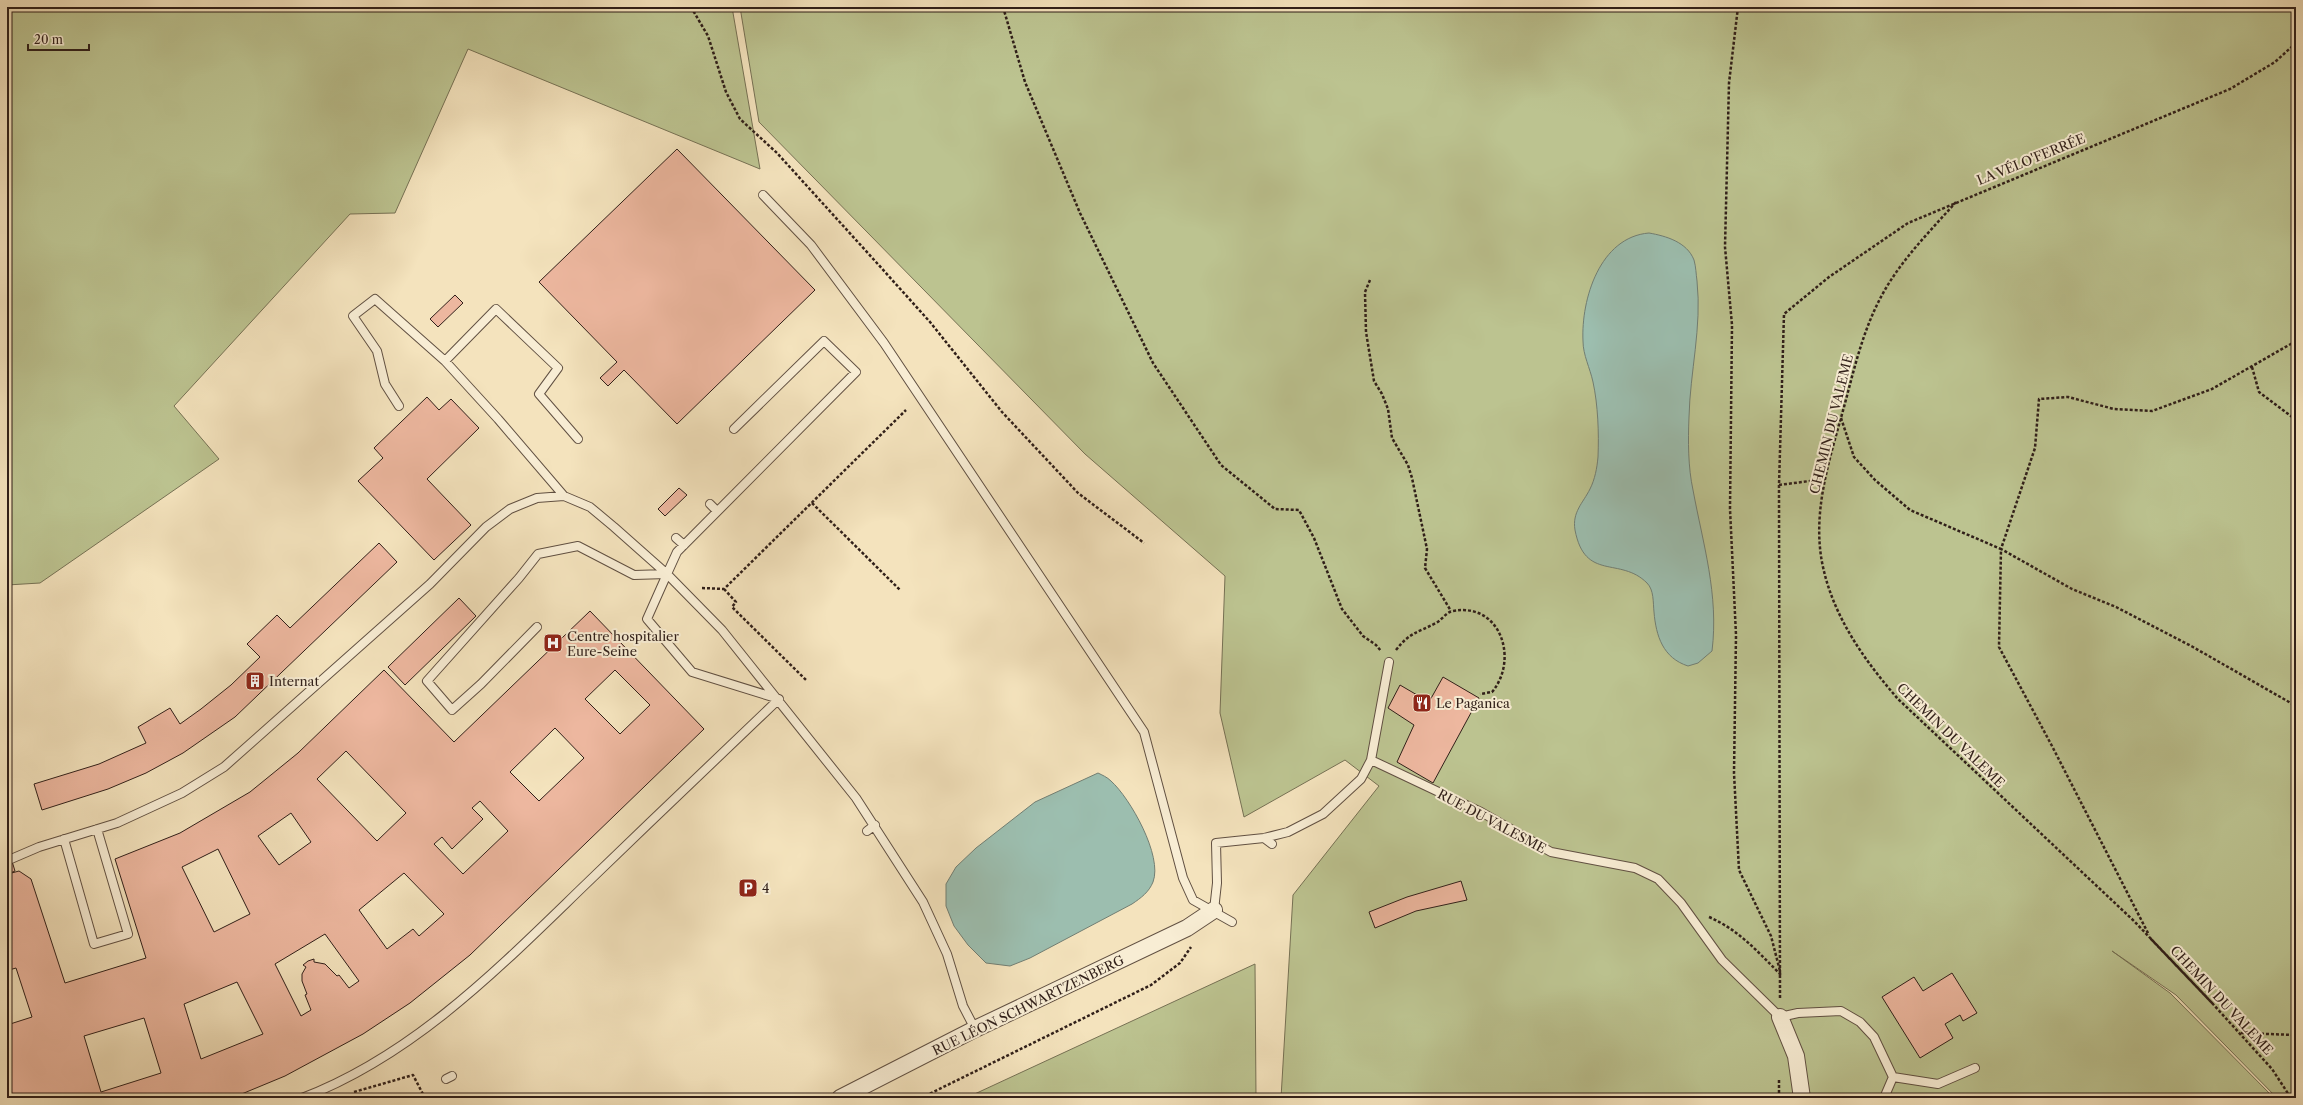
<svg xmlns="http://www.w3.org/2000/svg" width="2303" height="1105" font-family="'Libre Caslon Text',serif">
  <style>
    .green { fill: #bcc390; stroke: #767154 }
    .water { fill: #9cbeaf; stroke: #717e73 }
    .building { fill: #edb79f; stroke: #301f19; fill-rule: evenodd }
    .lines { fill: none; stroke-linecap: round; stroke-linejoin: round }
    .lane-casing { stroke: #615042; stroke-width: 10 }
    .street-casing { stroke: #615042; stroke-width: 18 }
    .path { stroke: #301f19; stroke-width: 2.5; stroke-dasharray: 3 2; stroke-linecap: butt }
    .lane { stroke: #f8edd4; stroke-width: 8 }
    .street { stroke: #f8edd4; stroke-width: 16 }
    .labels { text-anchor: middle; stroke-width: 4; stroke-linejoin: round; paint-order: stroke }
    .street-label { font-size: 13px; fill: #301f19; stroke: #f8edd4 }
    .poi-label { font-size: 13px; fill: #301f19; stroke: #f8edd4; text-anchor: start }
  </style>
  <rect width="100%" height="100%" fill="#f4e3bd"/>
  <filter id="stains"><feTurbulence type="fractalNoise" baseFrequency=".005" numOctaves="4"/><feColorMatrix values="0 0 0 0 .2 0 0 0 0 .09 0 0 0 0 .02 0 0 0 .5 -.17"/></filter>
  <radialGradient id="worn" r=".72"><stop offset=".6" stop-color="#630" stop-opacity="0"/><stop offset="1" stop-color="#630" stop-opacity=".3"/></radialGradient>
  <path class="green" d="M7 7H732L760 169 468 49 395 213 350 214 174 406 219 459 40 583 7 585Z
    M740 7H2296V1098H2277L2176 995 2112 951 2170 993 2274 1098H1281L1293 895 1379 786 1345 760 1244 817 1220 713 1225 576 1085 454 759 122Z
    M1255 964 1256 1098H966Z"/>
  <path class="water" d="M1649 233C1666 236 1687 242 1694 260 1696 267 1696 274 1697 281 1702 327 1690 372 1689 417 1688 441 1688 467 1693 490 1703 544 1719 595 1712 651L1698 663 1688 666C1663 658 1656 636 1654 612 1653 602 1654 590 1647 583 1620 556 1585 582 1575 530 1572 512 1583 503 1590 489 1595 479 1597 468 1598 457 1599 433 1598 405 1593 382 1590 368 1583 355 1583 341 1581 299 1600 237 1649 233Z
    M1098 773C1102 775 1107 777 1111 781 1130 798 1163 856 1153 882 1149 892 1141 898 1132 904L1030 958 1010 966 986 963 968 945 954 926 946 906V884L956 867 976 848 1035 802Z"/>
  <path class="building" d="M677 149 815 290 677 424 624 370 608 386 600 378 617 362 539 282Z
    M455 295 463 303 438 327 430 319Z
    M427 397 439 410 451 399 479 428 427 479 471 525 434 560 358 481 383 458 374 448Z
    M679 488 687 495 665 516 658 509Z
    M379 543 397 562 235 717 183 753 146 773 108 789 42 810 34 784 99 764 146 743 138 727 170 708 180 724 201 709 231 685 260 657 247 644 277 615 290 628Z
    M459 598 476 616 405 685 388 667Z
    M590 611 704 729 470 955 410 1003 363 1034 285 1076 232 1098H8L7 1025 32 1017 16 968 9 970 7 978 8 874 19 871 31 879 65 983 146 958 115 859 180 833 250 792 298 753 384 670 454 742ZM615 670 650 705 620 734 585 699ZM555 728 584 758 539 801 510 772ZM346 751 406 813 377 841 317 779ZM480 801 508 831 463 874 434 844 442 837 452 849 483 819 472 808ZM291 813 311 842 279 865 258 836ZM218 849 250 914 214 932 182 867ZM404 873 444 914 419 936 413 929 387 949 359 910ZM325 934 359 981 349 988 339 975 337 976 325 964 314 962V959L308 961 303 965 306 967 302 974V981L307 994 305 995 311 1010 301 1016 275 964ZM237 982 263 1034 201 1059 184 1004ZM144 1018 161 1073 101 1092 84 1036Z
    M1443 677 1479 698 1433 783 1397 762 1414 725 1388 708 1400 685 1429 702Z
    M7 845 15 871 8 874 7 870Z
    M1461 881 1467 900 1416 911 1375 928 1369 912 1407 897Z
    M1952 973 1977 1013 1963 1021 1960 1015 1945 1024 1953 1038 1920 1058 1882 997 1914 977 1923 991Z"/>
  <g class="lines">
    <g class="lane-casing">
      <path id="lane" d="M763 195 811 245 884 343 1144 732 1183 878 1193 900 1232 922
        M445 361 496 309 558 368 539 394 578 439
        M399 406 385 384 377 351 353 316 375 299 445 361 498 419 564 496
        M710 504 717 511
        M676 538 684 545
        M537 627 481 684 452 710 427 681 519 578 538 554 578 546 634 575 667 574 677 552 856 372 824 341 734 429
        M1371 760 1481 812 1551 852 1635 868 1658 879 1681 903 1722 960 1780 1017 1798 1013 1841 1011 1860 1022 1874 1037 1893 1077
        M867 831 875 825
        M1264 838 1272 844
        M64 839 94 944 128 934 97 829
        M11 859 39 847 117 823 182 793 224 767 430 584 486 527 510 509 537 498 564 496 590 507 614 527 667 574 722 630 856 798 923 902 947 954 963 1006 975 1029
        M1214 910 1217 883 1216 843 1264 838 1288 832 1323 814 1361 779 1371 760 1389 662
        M446 1079 452 1076
        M302 1098C415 1055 501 966 586 884 650 822 714 761 779 699L692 672 647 619 667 574
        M1884 1098 1893 1077 1938 1084 1975 1068"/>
    </g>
    <g class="street-casing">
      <path id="street" d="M1780 1017 1796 1056 1802 1098
        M840 1098 975 1029 1187 928 1214 910"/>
    </g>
    <path class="path" d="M691 7 708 36 726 92 740 119 777 153 876 262 930 322 1002 412 1078 493 1144 543
      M1003 7 1025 82 1080 213 1153 363 1221 465 1275 509 1299 510 1314 538 1342 609 1363 636 1376 645 1381 651
      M1738 7 1729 83 1725 247 1732 325 1730 509 1736 635 1734 773 1739 870 1771 936 1780 971
      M1956 202C1932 229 1905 256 1886 288 1864 325 1855 366 1844 407 1830 458 1811 513 1823 567 1834 618 1865 661 1898 699L2134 921 2213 1004 2150 938
      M1370 280 1365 292 1366 332 1374 381 1382 394 1388 409 1392 438 1408 465 1412 478 1427 549 1425 568 1451 611
      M2296 341 2212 389 2152 411 2114 409 2068 397 2039 399 2035 448 2001 549 2072 589 2116 607 2193 647 2296 706
      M2252 367 2259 392 2296 420
      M1841 418 1854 457 1875 480 1910 510 2001 549 1999 647 2052 746 2149 935
      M1779 485 1825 479
      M812 503 900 590
      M702 588 724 589 906 410
      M724 589 736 602 732 607 807 681
      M1396 650C1410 632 1417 633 1436 623 1442 620 1446 612 1453 611 1501 602 1519 660 1492 692L1480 694
      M1709 917C1739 930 1758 952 1781 975
      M1780 998 1779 485 1784 314 1829 277 1908 223 2230 89 2275 62 2296 43
      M2212 1003 2272 1069 2291 1098
      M2241 1033 2296 1035
      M354 1092 413 1075 425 1098
      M921 1098 1151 985 1180 963 1191 947
      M1779 1098V1079"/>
    <use href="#lane" class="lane"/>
    <use href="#street" class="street"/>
  </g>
  <defs>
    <g id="hospital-square" transform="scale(1)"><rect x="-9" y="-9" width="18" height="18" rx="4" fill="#8f2418" stroke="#f8edd4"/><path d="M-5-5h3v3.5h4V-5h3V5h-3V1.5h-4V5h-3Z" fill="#fff"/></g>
    <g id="building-square" transform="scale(1)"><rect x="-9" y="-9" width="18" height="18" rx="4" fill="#8f2418" stroke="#f8edd4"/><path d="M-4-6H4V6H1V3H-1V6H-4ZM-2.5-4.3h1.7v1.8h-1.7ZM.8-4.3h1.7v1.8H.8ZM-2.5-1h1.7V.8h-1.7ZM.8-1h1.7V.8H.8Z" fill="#fff"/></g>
    <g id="restaurant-square" transform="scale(1)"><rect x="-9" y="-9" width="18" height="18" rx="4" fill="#8f2418" stroke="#f8edd4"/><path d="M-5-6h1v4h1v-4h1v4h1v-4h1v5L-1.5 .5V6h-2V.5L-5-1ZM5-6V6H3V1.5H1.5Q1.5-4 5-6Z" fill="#fff"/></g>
    <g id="parking-square" transform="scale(1)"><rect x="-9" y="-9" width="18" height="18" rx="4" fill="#8f2418" stroke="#f8edd4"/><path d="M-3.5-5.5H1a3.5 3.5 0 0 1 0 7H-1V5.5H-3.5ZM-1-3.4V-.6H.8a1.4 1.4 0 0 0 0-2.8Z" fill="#fff"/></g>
  </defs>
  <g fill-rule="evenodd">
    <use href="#hospital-square" x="553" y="643"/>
    <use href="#building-square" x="255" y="681"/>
    <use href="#restaurant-square" x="1422" y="703"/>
    <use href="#parking-square" x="748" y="888"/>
  </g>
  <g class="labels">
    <g class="street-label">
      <text transform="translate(2031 159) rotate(-22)" y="5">LA VÉLO'FERRÉE</text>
      <text transform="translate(1831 424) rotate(-76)" y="5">CHEMIN DU VALEME</text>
      <text transform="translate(1951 735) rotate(44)" y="5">CHEMIN DU VALEME</text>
      <text transform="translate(1492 821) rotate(28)" y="5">RUE DU VALESME</text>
      <text transform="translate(2222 1000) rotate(47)" y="5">CHEMIN DU VALEME</text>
      <text transform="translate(1028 1005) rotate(-26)" y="5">RUE LÉON SCHWARTZENBERG</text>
    </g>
    <g class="poi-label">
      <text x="567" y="641">Centre hospitalier<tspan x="567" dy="15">Eure-Seine</tspan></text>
      <text x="269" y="686">Internat</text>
      <text x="1436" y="708">Le Paganica</text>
      <text x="762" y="893">4</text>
    </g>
  </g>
  <rect width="2303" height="1105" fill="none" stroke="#f4e3bd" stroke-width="24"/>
  <rect x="8" y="8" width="2287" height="1089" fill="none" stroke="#301f19" stroke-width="2"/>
  <rect x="12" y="12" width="2279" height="1081" fill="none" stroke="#301f19"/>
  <path d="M28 44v6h61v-6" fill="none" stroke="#301f19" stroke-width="2"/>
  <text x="34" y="44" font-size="12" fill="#301f19" stroke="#f8edd4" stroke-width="3" paint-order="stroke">20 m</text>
  <rect width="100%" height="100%" filter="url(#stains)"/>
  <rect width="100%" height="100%" fill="url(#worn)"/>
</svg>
